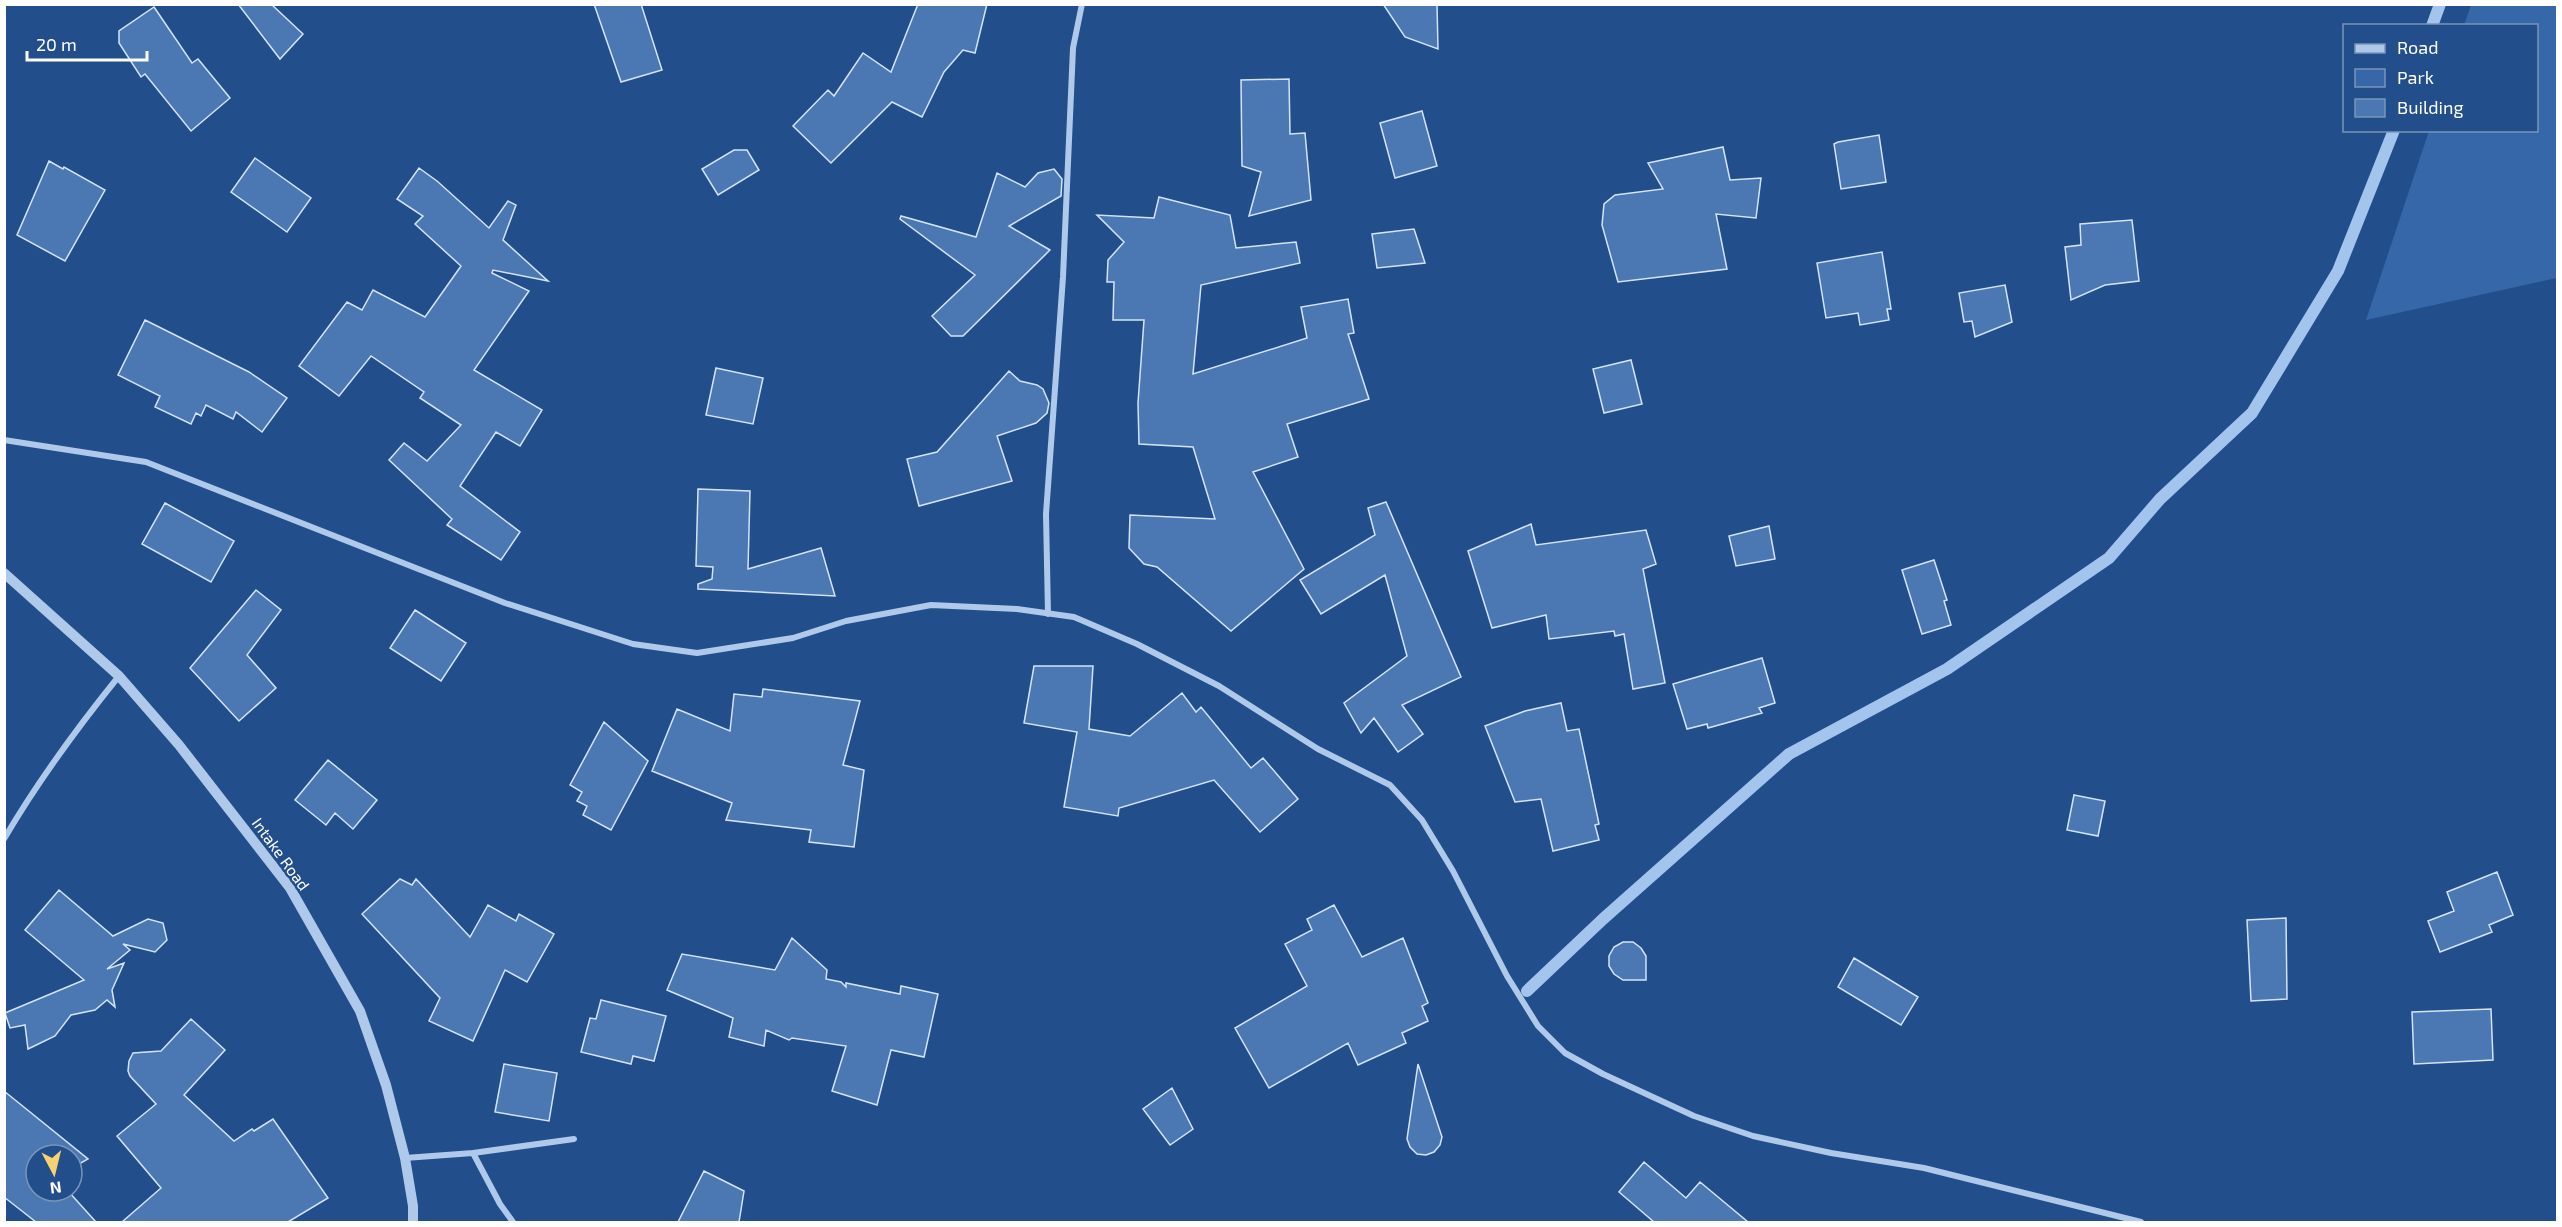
<svg xmlns="http://www.w3.org/2000/svg" width="2562" height="1227" font-family="'Exo 2',sans-serif">
  <style>
    .green { fill: #3667a8 }
    .lines { fill: none; stroke-linecap: round; stroke-linejoin: round }
    .stream { stroke: #a3c4ec; stroke-width: 12 }
    .building { fill: #4b77b2; stroke: #d4e4f8; stroke-width: 1.5 }
    .minor { stroke: #afc9eb; stroke-width: 6 }
    .tertiary { stroke: #afc9eb; stroke-width: 10 }
    .labels { text-anchor: middle; stroke-width: 5; stroke-linejoin: round; paint-order: stroke }
    .street-label { font-size: 16px; fill: #fff; stroke: #224e8b }
  </style>
  <rect width="100%" height="100%" fill="#224e8b"/>
  <path class="green" d="M2471 5H2557V278L2366 320 2429 131 2536 130V26L2464 25Z"/>
  <g class="lines">
    <path class="stream" d="M2432 26 2440 4
      M1527 991 1603 919 1789 754 1947 669 2109 558 2160 499 2252 413 2338 271 2394 130"/>
  </g>
  <path class="building" d="M238 4H271L303 34 280 59Z
    M594 4H641L662 70 621 82Z
    M918 4H987L975 53 963 50 944 72 922 117 892 102 831 163 793 126 828 90 834 96 863 53 891 72Z
    M1383 4H1437L1438 49 1405 37Z
    M154 7 192 63 198 59 230 98 191 131 145 74 141 77 119 43V31Z
    M1289 79 1290 134 1305 133 1311 200 1249 216 1261 172 1242 166 1241 80Z
    M1422 111 1437 166 1395 178 1380 123Z
    M1879 135 1886 182 1841 189 1834 144 1838 142Z
    M1723 147 1730 180 1761 178 1756 218 1716 214 1727 269 1618 282 1602 225 1604 204 1615 195 1663 189 1648 163Z
    M734 150H747L759 170 718 195 702 169Z
    M255 158 311 198 287 232 231 192Z
    M49 161 63 169 64 167 105 190 65 261 17 235Z
    M419 168 437 181 489 228 508 201 516 205 503 240 548 281 493 270 492 273 529 291 474 370 542 410 520 446 496 432 460 486 520 532 501 560 447 525 452 519 389 460 404 443 427 461 461 425 420 398 424 392 371 356 339 396 299 366 347 302 362 310 373 290 425 317 461 266 415 224 423 216 397 199Z
    M1054 169 1062 179 1061 196 1009 226 1050 250 963 336H951L932 316 975 275 900 219 901 216 976 237 997 173 1025 187 1038 173Z
    M1159 197 1230 215 1236 248 1296 242 1300 263 1201 285 1193 374 1307 338 1301 307 1348 299 1354 333 1348 334 1369 399 1287 424 1298 457 1253 472 1304 569 1231 631 1157 567 1144 564 1129 548 1130 515 1215 519 1193 447 1139 444 1138 403 1144 320H1113L1114 282H1107L1108 260 1124 242 1097 215 1154 218Z
    M2132 220 2139 281 2105 285 2071 300 2065 247 2081 245 2080 224Z
    M1414 229 1425 263 1377 268 1372 234Z
    M1882 252 1891 309H1887L1889 320 1860 325 1858 313 1826 318 1817 263Z
    M2005 285 2012 322 1975 337 1972 321 1964 322 1959 293Z
    M145 320 249 372 287 398 262 432 236 412 233 419 206 405 201 416 196 413 191 424 155 407 160 396 118 375Z
    M1631 360 1642 404 1604 413 1593 369Z
    M716 368 763 378 753 424 706 415Z
    M1009 371 1020 381 1037 385 1043 389 1049 403 1047 413 1036 423 997 436 1012 481 919 506 907 459 937 452Z
    M698 489 750 491 748 569 821 548 835 596 698 589V584L712 579 713 567 696 566Z
    M1386 502 1461 677 1402 705 1423 734 1398 752 1374 718 1361 733 1344 703 1407 656 1385 575 1321 614 1300 580 1375 535 1368 508Z
    M165 503 234 541 211 582 142 544Z
    M1531 524 1536 545 1646 530 1656 564 1643 569 1665 683 1633 689 1624 634 1615 636 1614 631 1549 639 1546 615 1492 628 1468 551Z
    M1769 526 1775 559 1736 566 1729 536Z
    M1934 560 1947 600 1944 601 1951 625 1922 634 1902 570Z
    M256 590 281 610 247 655 276 688 239 721 190 668Z
    M415 610 466 643 441 681 390 648Z
    M1762 658 1775 703 1759 708 1762 713 1708 728 1707 724 1687 729 1673 684Z
    M1034 666H1093L1089 729 1130 736 1182 693 1196 712 1201 707 1251 768 1263 758 1298 799 1260 832 1214 780 1119 808 1118 816 1064 807 1077 732 1024 723Z
    M763 689 860 701 843 765 864 770 854 847 809 842 811 830 726 820 732 803 652 771 677 709 730 731 734 694 762 697Z
    M1561 703 1567 731 1579 729 1599 824 1595 825 1599 840 1553 851 1541 799 1515 802 1485 726 1525 711Z
    M604 722 648 761 611 830 583 815 587 806 577 801 582 792 570 785Z
    M328 760 377 800 353 829 335 813 326 825 295 800Z
    M2074 795 2105 801 2098 836 2067 830Z
    M2497 872 2513 915 2489 925 2492 932 2440 952 2428 921 2454 911 2447 892Z
    M400 879 412 885 416 879 470 937 488 905 516 921 519 914 554 934 527 982 505 970 473 1041 429 1021 440 998 362 914Z
    M59 890 113 936 148 919 163 923 167 940 155 952 123 944 130 950 107 969 124 963 112 990 115 1007 107 1000 95 1010 71 1015 55 1036 28 1049 25 1025 10 1028 5 1013 84 980 25 930Z
    M1334 905 1362 957 1403 938 1428 1003 1422 1006 1428 1021 1402 1033 1406 1043 1358 1065 1348 1043 1269 1088 1235 1028 1307 986 1285 944 1312 930 1307 919Z
    M2286 918 2287 999 2251 1001 2247 920Z
    M792 938 827 970 826 979 841 982 846 987V983L900 994 901 986 938 994 924 1057 891 1050 877 1105 832 1091 846 1046 792 1038 789 1040 766 1030 764 1046 729 1037 733 1018 667 990 682 954 775 970Z
    M1623 942H1633L1641 948 1646 956V980H1623L1614 974 1609 966V956L1614 947Z
    M1854 958 1918 997 1901 1025 1838 987Z
    M601 1000 666 1016 654 1061 633 1056 631 1064 581 1052 590 1018 596 1019Z
    M2491 1009 2493 1060 2414 1064 2412 1012Z
    M191 1019 225 1050 184 1095 234 1141 252 1129 254 1131 273 1119 328 1198 288 1222H122L161 1188 117 1136 156 1104 130 1076 128 1071 129 1061 133 1053 161 1051Z
    M504 1064 557 1073 549 1121 495 1112Z
    M1418 1064 1442 1137 1440 1145 1434 1152 1426 1155 1417 1154 1410 1147 1407 1139Z
    M1172 1088 1193 1129 1170 1145 1143 1109Z
    M4 1091 88 1159 72 1168V1155H36V1191H68L96 1222H36L4 1197Z
    M1644 1162 1686 1198 1700 1182 1748 1222H1654L1619 1192Z
    M704 1171 744 1191 739 1222H678Z"/>
  <g class="lines">
    <path class="minor" d="M4 440 146 462 505 603 633 644 697 653 793 638 846 621 931 605 1017 609 1074 617 1137 644 1219 686 1318 749 1390 785 1422 820 1453 871 1507 976 1538 1026 1565 1053 1603 1074 1694 1116 1753 1136 1831 1153 1924 1168 2141 1222
      M1048 614 1046 514 1063 277 1073 48 1082 4
      M4 839C38 781 77 728 119 676
      M473 1153 574 1139
      M405 1158 473 1153 500 1204 513 1222"/>
    <path class="tertiary" d="M4 573 119 676 179 745 290 888 360 1011 386 1085 405 1158 413 1206V1222"/>
  </g>
  <g class="labels">
    <g class="street-label">
      <text transform="translate(281 854) rotate(54)" y="6">Intake Road</text>
    </g>
  </g>
  <rect width="2562" height="1227" fill="none" stroke="#ffffff" stroke-width="12"/>
  <rect x="2343" y="24" width="195" height="108" fill="#224e8b" stroke="#7a95b9" stroke-width="1.5"/>
  <rect x="2355" y="44" width="30" height="9" fill="#afc9eb" stroke="#7a95b9" stroke-width="1.5"/>
  <text x="2397" y="54" font-size="18" fill="#ffffff">Road</text>
  <rect x="2355" y="69" width="30" height="18" fill="#3667a8" stroke="#7a95b9" stroke-width="1.5"/>
  <text x="2397" y="84" font-size="18" fill="#ffffff">Park</text>
  <rect x="2355" y="99" width="30" height="18" fill="#4b77b2" stroke="#7a95b9" stroke-width="1.5"/>
  <text x="2397" y="114" font-size="18" fill="#ffffff">Building</text>
  <g transform="translate(54 1173) rotate(173)"><circle r="28" fill="#224e8b" stroke="#7a95b9" stroke-width="1.5"/>
  <path d="M0-4.5L10 22L0 15L-10 22Z" fill="#f7d271"/>
  <text y="-9" font-size="16" font-weight="bold" text-anchor="middle" fill="#ffffff">N</text>
  </g>
  <path d="M27 51v9h120v-9" fill="none" stroke="#ffffff" stroke-width="3"/>
  <text x="36" y="51" font-size="18" fill="#ffffff" stroke="#224e8b" stroke-width="4.5" paint-order="stroke">20 m</text>
</svg>
